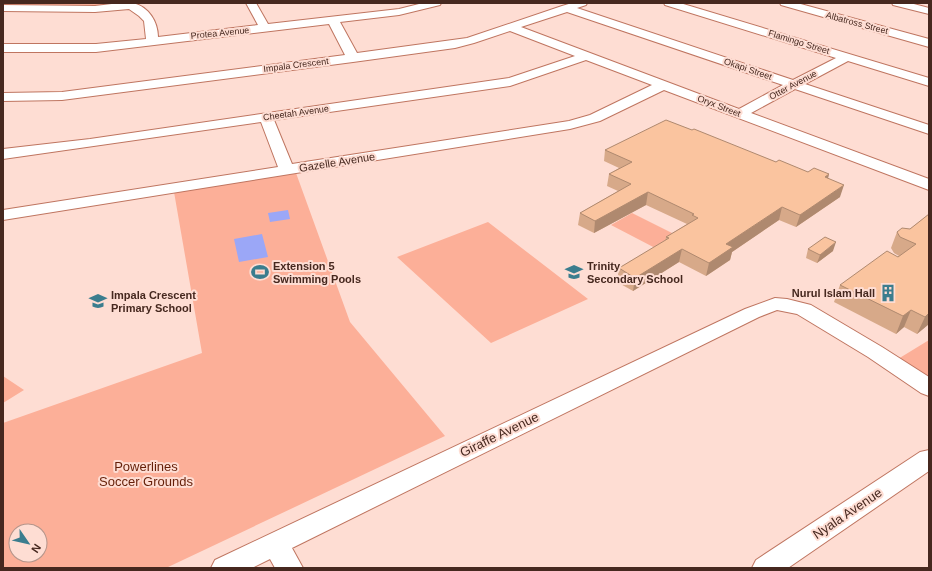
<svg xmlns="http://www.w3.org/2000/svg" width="932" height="571" font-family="Arial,sans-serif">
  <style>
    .green { fill: #fcaf98; fill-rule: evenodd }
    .water { fill: #9ba7f7 }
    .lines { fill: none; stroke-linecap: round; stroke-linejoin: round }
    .minor-casing { stroke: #bf7560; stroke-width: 2 }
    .minor { fill: #fff; fill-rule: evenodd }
    .wall { fill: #d7a989 }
    .shaded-wall { fill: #af896f }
    .building { fill: #fac49f; stroke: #af896f }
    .labels { text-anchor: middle; stroke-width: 4; stroke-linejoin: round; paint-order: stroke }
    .far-street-label { font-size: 9px; fill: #46281f; stroke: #feddd3 }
    .street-label { font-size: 11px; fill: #46281f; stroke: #feddd3 }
    .poi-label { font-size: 11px; font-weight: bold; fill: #46281f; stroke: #feddd3; text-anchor: start }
    .near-street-label { font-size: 13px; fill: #46281f; stroke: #feddd3 }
    .near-park-label { font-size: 13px; fill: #651f08; stroke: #feddd3 }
  </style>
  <rect width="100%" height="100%" fill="#feddd3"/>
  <path class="green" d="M3 3H114L109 6H102L3 5Z
    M296 173 350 322 445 436 166 568H3V423L202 353 174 192ZM16 531H40V555H16Z
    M632 213 680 237 659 250 611 225Z
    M488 222 588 299 491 343 397 257Z
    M929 340V379L898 359Z
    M3 376 24 390 3 403Z"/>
  <path class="water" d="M288 210 290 219 270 222 268 213Z
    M262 234 268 257 239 262 234 239Z"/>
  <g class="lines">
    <g class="minor-casing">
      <path id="minor" d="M120 3C124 3 129 2 133 3 149 7 158 22 158 37L258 25 246 3H256L268 24 399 9 423 3H441L440 5 399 15 340 22 357 53 467 38 562 6 572 3H587L586 5 577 8 793 80 836 58 665 5 664 3H680L929 78V86L848 61 805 84 929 125V134L795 89 751 113 929 179V190L664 90 600 121 570 129 3 220V210L278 167 261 122 3 159V149L90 139 509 78 575 56 510 31 474 43 455 48 353 62 62 100 3 101V93L62 92 345 55 329 24 96 52H3V44H96L146 39 144 21 139 16 129 9 95 12 3 11V5L95 6ZM567 12 783 85 739 109 521 27ZM586 60 652 85 590 115 569 121 292 164 274 120 510 86Z
        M780 3H797L929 39V47L781 5Z
        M892 3H910L929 8V14L893 5Z
        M775 298 787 299 811 305 882 347 929 377V396L921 393 868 357 797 314 777 310 759 317 292 548 303 568H275L270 559 252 568H211L215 560 745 309Z
        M929 450V471L788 568H752L756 560 920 452Z"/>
    </g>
    <use href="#minor" class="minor"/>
  </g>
  <path class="wall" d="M692 130 776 162 808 172 829 174 828 178 840 197 796 227 779 220 732 252 730 260 706 276 679 262 633 291 617 282 619 268 665 241 666 237 687 224 646 205 594 233 578 225 580 213 618 191 607 186 609 174 619 168 604 161 605 150Z
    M929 214V324L917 334 904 327 896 334 834 302 840 285 899 256 894 253 891 248 897 232 910 229Z
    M808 249 833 251 817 263 806 258Z"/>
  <path class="shaded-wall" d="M829 174 826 186 825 177Z
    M844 185 840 197 796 227 800 215Z
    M648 192 646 205 594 233 595 221Z
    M782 207 779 220 732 252 730 260 706 276 709 263 726 244Z
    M836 242 833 251 817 263 820 255Z
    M682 249 679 262 633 291 635 278Z
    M911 310 904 327 896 334 903 316Z
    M929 313V324L917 334 925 317Z"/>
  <path class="building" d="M666 120 692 130 694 129 776 162 779 160 808 172 814 168 829 174 825 177 844 185 800 215 782 207 726 244 733 247 709 263 682 249 635 278 619 268 669 238 666 237 698 218 692 215 694 214 648 192 595 221 580 213 631 184 609 174 632 162 605 150Z
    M929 214V313L925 317 911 310 903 316 840 285 887 251 898 257 916 244 900 237 897 232 902 228 910 229Z
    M825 237 836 242 820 255 808 249Z"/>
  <defs>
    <g id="stadium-bare" transform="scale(1.38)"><path d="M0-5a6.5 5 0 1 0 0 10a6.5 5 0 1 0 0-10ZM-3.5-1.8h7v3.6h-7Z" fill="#3b7d8e" stroke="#feddd3" stroke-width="2.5" paint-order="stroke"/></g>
    <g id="school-bare" transform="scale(1.38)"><path d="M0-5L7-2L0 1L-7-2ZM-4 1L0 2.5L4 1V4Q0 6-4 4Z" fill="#3b7d8e" stroke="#feddd3" stroke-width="2.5" paint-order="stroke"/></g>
    <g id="building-bare" transform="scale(1.38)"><path d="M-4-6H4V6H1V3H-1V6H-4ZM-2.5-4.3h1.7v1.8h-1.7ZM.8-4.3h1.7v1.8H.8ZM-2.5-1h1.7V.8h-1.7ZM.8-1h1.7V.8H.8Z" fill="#3b7d8e" stroke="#feddd3" stroke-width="2.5" paint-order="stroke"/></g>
  </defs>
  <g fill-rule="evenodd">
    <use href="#stadium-bare" x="260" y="272"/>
    <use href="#school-bare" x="574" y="272"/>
    <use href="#building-bare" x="888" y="293"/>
    <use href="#school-bare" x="98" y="301"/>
  </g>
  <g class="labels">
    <g class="far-street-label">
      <text transform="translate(857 23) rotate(15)" y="3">Albatross Street</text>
      <text transform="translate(220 33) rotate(-6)" y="3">Protea Avenue</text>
      <text transform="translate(799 42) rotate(17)" y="3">Flamingo Street</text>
      <text transform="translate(296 65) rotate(-7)" y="3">Impala Crescent</text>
      <text transform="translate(748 69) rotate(19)" y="3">Okapi Street</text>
      <text transform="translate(793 85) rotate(-28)" y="3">Otter Avenue</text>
      <text transform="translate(719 106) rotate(21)" y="3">Oryx Street</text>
      <text transform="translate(296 113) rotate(-8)" y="3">Cheetah Avenue</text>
    </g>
    <g class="street-label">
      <text transform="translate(337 162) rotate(-9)" y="4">Gazelle Avenue</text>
    </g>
    <g class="poi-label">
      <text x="273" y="270">Extension 5<tspan x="273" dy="13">Swimming Pools</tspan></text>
      <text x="587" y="270">Trinity<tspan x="587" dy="13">Secondary School</tspan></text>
      <text x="875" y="297" text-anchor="end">Nurul Islam Hall</text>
      <text x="111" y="299">Impala Crescent<tspan x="111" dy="13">Primary School</tspan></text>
    </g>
    <g class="near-street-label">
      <text transform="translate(499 434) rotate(-26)" y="5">Giraffe Avenue</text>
      <text transform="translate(847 513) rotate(-34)" y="5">Nyala Avenue</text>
    </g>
    <g class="near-park-label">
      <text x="146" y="471">Powerlines<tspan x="146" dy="15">Soccer Grounds</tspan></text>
    </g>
  </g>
  <rect width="932" height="571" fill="none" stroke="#46281f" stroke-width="8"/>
  <g transform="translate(28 543) rotate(124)"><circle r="19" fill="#feddd3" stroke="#b4958b"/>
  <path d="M0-3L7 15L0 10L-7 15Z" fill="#3b7d8e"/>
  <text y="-6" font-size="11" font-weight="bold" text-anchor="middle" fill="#46281f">N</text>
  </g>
</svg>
